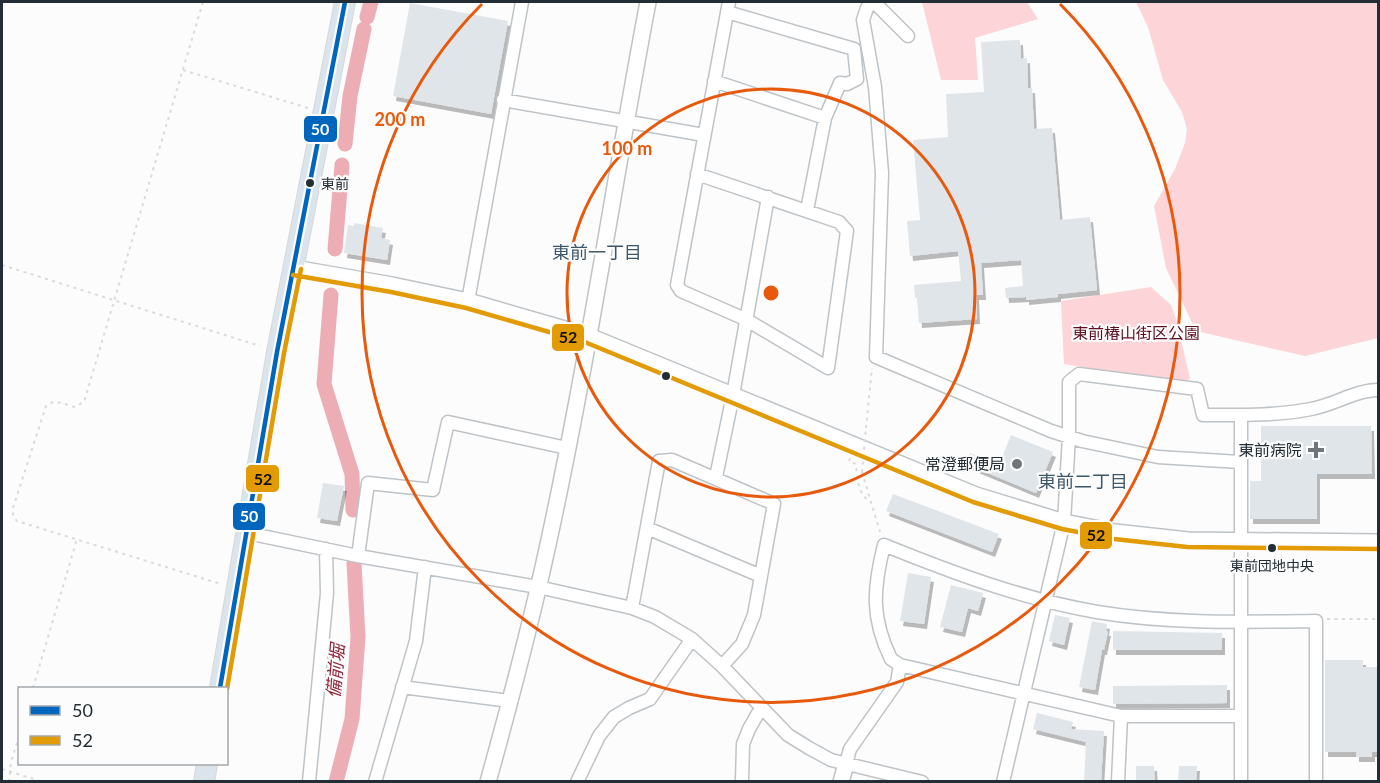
<svg xmlns="http://www.w3.org/2000/svg" width="1380" height="783" font-family="Lato,'Noto Sans JP',sans-serif">
  <style>
    .green { fill: #fdd4d7 }
    .lines { fill: none; stroke-linecap: round; stroke-linejoin: round }
    .canal { stroke: #ecaeb4; stroke-width: 15 }
    .building { fill: #e0e5ea; filter: url(#shadow) }
    .minor-casing { stroke: #bec3c7; stroke-width: 15 }
    .tertiary-casing { stroke: #bec3c7; stroke-width: 18 }
    .trunk-casing { stroke: #d6d8da; stroke-width: 22 }
    .path { stroke: #d9dadb; stroke-width: 2; stroke-dasharray: 3 4.5; stroke-linecap: butt }
    .minor { stroke: #fff; stroke-width: 12 }
    .tertiary { stroke: #fff; stroke-width: 15 }
    .trunk { stroke: #dae4ea; stroke-width: 20 }
    .path-bridge { stroke: #d9dadb; stroke-width: 2; stroke-dasharray: 3 4.5; stroke-linecap: butt }
    .bus-1-casing { stroke: #fcfcfc; stroke-width: 9 }
    .bus-2-casing { stroke: #fcfcfc; stroke-width: 9 }
    .bus-1 { stroke: #0065bd; stroke-width: 4.5 }
    .bus-2 { stroke: #e29a05; stroke-width: 4.5 }
    .ring { fill: none; stroke: #e8590c; stroke-width: 3 }
    .bus-dot { fill: #222d35; stroke: #fcfcfc; stroke-width: 2 }
    .poi-dot { fill: #6e757b; stroke: #fcfcfc; stroke-width: 2 }
    .labels { text-anchor: middle; stroke-width: 4.5; stroke-linejoin: round; paint-order: stroke }
    .bus-label { font-size: 14px; fill: #222d35; stroke: #fcfcfc; text-anchor: start }
    .park-label { font-size: 16px; fill: #5e1021; stroke: #fcfcfc }
    .poi-label { font-size: 16px; fill: #222d35; stroke: #fcfcfc; text-anchor: end }
    .neighbourhood-label { font-size: 18px; fill: #3d576a; stroke: #fcfcfc }
    .water-label { font-size: 18px; font-style: italic; fill: #8e2739; stroke: #fcfcfc }
    .centre { fill: #e8590c; stroke: #fcfcfc; stroke-width: 3 }
    .ring-label { font-size: 18px; text-anchor: middle; font-weight: bold; fill: #e8590c; stroke: #fcfcfc; stroke-width: 4.5; stroke-linejoin: round; paint-order: stroke }
    .line-badge { stroke: #fcfcfc; stroke-width: 2 }
    .badge-label { font-size: 16px; text-anchor: middle; font-weight: bold; fill: #fff }
    .pale-badge-label { font-size: 16px; text-anchor: middle; font-weight: bold; fill: #111 }
  </style>
  <defs>
    <filter id="shadow"><feDropShadow dx="3" dy="5" stdDeviation="0" flood-color="#0004"/></filter>
  </defs>
  <rect width="100%" height="100%" fill="#fcfcfc"/>
  <path class="green" d="M922 2H1027L1038 19 975 38 978 80H941Z
    M1136 2H1376L1378 3V338L1305 356 1196 331 1166 268 1154 206 1175 169 1185 143 1187 129 1182 112 1163 80 1148 27Z
    M1151 287 1171 305 1176 319 1190 378 1184 383 1064 364 1061 301Z"/>
  <g class="lines">
    <path class="canal" d="M367 17 371 2
      M345 144 350 96 364 29
      M335 249 342 165
      M331 295 324 384 352 474 353 510
      M336 782 352 719 358 637 354 563"/>
  </g>
  <path class="building" d="M410 3 508 21 491 114 393 96Z
    M1020 40 1021 59 1027 58 1028 88H1032L1034 129 1052 128 1060 220 1090 217 1097 290 1058 294V297L1026 300V297L1006 298 1005 288 1023 286 1021 260 981 263 983 295H976L977 319 919 323 917 298H915L914 285 961 281 958 251 910 256 907 221 920 220 913 140 948 137 946 94 984 92 981 42Z
    M354 223 383 228 381 238 390 240 387 260 344 253 348 225 354 226Z
    M1261 426H1371L1372 474H1317V519H1250V481H1261Z
    M1011 435 1053 452 1036 493 966 464 970 453 999 465Z
    M323 483 344 486 337 521 317 518Z
    M893 494 999 534 992 552 886 511Z
    M908 573 931 577 924 624 900 621Z
    M951 585 983 593 978 611 968 608 962 632 940 627Z
    M1055 615 1070 618 1064 645 1049 641Z
    M1092 621 1107 624 1106 631H1108L1104 650H1102L1095 690 1079 687Z
    M1113 631 1222 633V650H1113Z
    M1325 660H1363V667H1378V752H1372V757H1356V752H1325Z
    M1227 685V703L1113 704V686Z
    M1037 713 1073 722 1071 729 1104 731 1101 782H1084L1086 742 1033 729Z
    M1136 766H1154L1155 782H1136Z
    M1179 766H1197L1196 782H1178Z"/>
  <g class="lines">
    <g class="minor-casing">
      <path id="minor" d="M873 2 867 8 863 20 875 87 882 173 876 357 1051 431 1082 441 1158 457 1240 462
        M874 2 908 36
        M727 12 854 49 857 79 847 84 840 83 825 118 807 210
        M714 81 825 118
        M503 100 704 135
        M697 174 839 222 847 231 828 368 745 319 681 291 677 285 729 2
        M468 301 522 2
        M716 477 733 395 768 197
        M647 528 761 576
        M247 533 358 556 538 587 632 608 655 617 692 639 722 666 788 735 809 748 831 760 922 782
        M358 556 368 483 433 490 448 422 567 448
        M632 608 659 461 672 460 774 504 754 615 742 644 722 666
        M402 687 510 701
        M1241 716H1121L900 665 891 659C871 618 873 589 884 545 953 573 1023 599 1097 612 1169 624 1243 622 1316 621V782
        M846 764 850 749 897 682 900 665
        M309 782 327 593 326 549
        M375 782 416 641 425 567
        M577 782 599 736 614 717 629 708 650 699 692 639
        M742 782 743 744 749 729 761 708
        M1003 782 1064 522 1069 436V382L1079 374 1197 389 1203 415C1240 415 1275 416 1311 409 1334 405 1356 390 1378 390
        M1118 782 1121 716
        M1241 782V415"/>
    </g>
    <g class="tertiary-casing">
      <path id="tertiary" d="M294 268 392 285 468 301 589 336 976 495 1064 522 1115 532 1188 540 1378 542
        M488 782C506 717 523 653 538 589 583 395 611 197 648 2
        M841 782 846 764"/>
    </g>
    <g class="trunk-casing">
      <path id="trunk" d="M220 688 277 352 345 2
        M204 782 207 764"/>
    </g>
    <path class="path" d="M203 2 84 402 74 407C64 404 54 398 46 406L13 508V516L17 521 221 584
      M183 70 308 108
      M2 265 260 346
      M866 428 872 368
      M850 458 849 461 856 464C857 478 858 494 870 502
      M862 472 880 532
      M1327 619H1378
      M33 688 77 539
      M2 769 43 782
      M9 782 11 762 20 733"/>
    <use href="#minor" class="minor"/>
    <use href="#tertiary" class="tertiary"/>
    <use href="#trunk" class="trunk"/>
    <path class="path-bridge" d="M862 472 866 428"/>
    <g class="bus-1-casing">
      <path id="bus-1" d="M220 688 277 352 345 2"/>
    </g>
    <g class="bus-2-casing">
      <path id="bus-2" d="M293 275 391 292 466 308 587 343 973 502 1062 529 1114 539 1187 547 1378 549
        M227 689 284 353 301 269"/>
    </g>
    <use href="#bus-1" class="bus-1"/>
    <use href="#bus-2" class="bus-2"/>
  </g>
  <g class="ring">
    <circle cx="771" cy="293" r="204"/>
    <path d="M1060 4A409 409 0 1 1 482 4"/>
  </g>
  <g class="bus-dot">
    <circle cx="310" cy="183" r="5"/>
    <circle cx="666" cy="376" r="5"/>
    <circle cx="1272" cy="548" r="5"/>
  </g>
  <g class="poi-dot">
    <path d="M1313 441h6v6h6v6h-6v6h-6v-6h-6v-6h6z"/>
    <circle cx="1017" cy="464" r="6"/>
  </g>
  <g class="labels">
    <g class="bus-label">
      <text x="321" y="189">東前</text>
      <text x="1272" y="571" text-anchor="middle">東前団地中央</text>
    </g>
    <g class="park-label">
      <text x="1136" y="339">東前椿山街区公園</text>
    </g>
    <g class="poi-label">
      <text x="1302" y="456">東前病院</text>
      <text x="1005" y="470">常澄郵便局</text>
    </g>
    <g class="neighbourhood-label">
      <text x="597" y="259">東前一丁目</text>
      <text x="1083" y="488">東前二丁目</text>
    </g>
    <g class="water-label">
      <text transform="translate(336 671) rotate(-85)" y="6">備前堀</text>
    </g>
  </g>
  <circle cx="771" cy="293" r="9" class="centre"/>
  <g class="ring-label">
    <text x="400" y="126">200 m</text>
    <text x="627" y="155">100 m</text>
  </g>
  <g class="line-badge">
    <rect x="303" y="115" width="35" height="28" rx="6" fill="#0065bd"/>
    <rect x="551" y="323" width="34" height="29" rx="6" fill="#e29a05"/>
    <rect x="245" y="464" width="35" height="29" rx="6" fill="#e29a05"/>
    <rect x="232" y="502" width="34" height="29" rx="6" fill="#0065bd"/>
    <rect x="1079" y="521" width="34" height="29" rx="6" fill="#e29a05"/>
  </g>
  <g class="badge-label">
    <text x="320" y="135">50</text>
    <text x="249" y="522">50</text>
  </g>
  <g class="pale-badge-label">
    <text x="568" y="343">52</text>
    <text x="263" y="485">52</text>
    <text x="1096" y="541">52</text>
  </g>
  <rect width="1380" height="783" fill="none" stroke="#222d35" stroke-width="6"/>
  <rect x="18" y="687" width="210" height="78" fill="#fcfcfc" stroke="#a5a9ac" stroke-width="1.5"/>
  <rect x="30" y="706" width="30" height="9" fill="#0065bd" stroke="#a5a9ac" stroke-width="1.5"/>
  <text x="72" y="717" font-size="18" fill="#222d35">50</text>
  <rect x="30" y="736" width="30" height="9" fill="#e29a05" stroke="#a5a9ac" stroke-width="1.5"/>
  <text x="72" y="747" font-size="18" fill="#222d35">52</text>
</svg>
